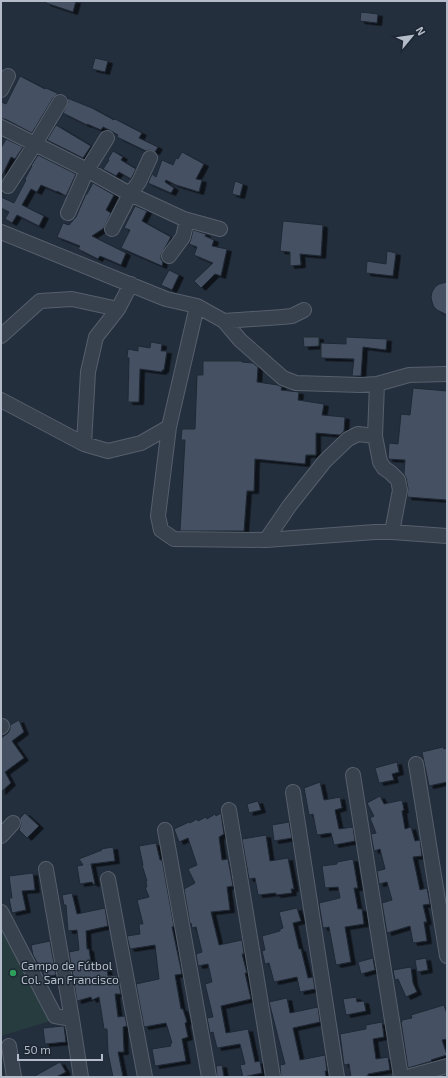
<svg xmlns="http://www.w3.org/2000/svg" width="448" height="1078" font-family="'Exo 2',sans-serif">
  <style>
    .green { fill: #263c3f }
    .building { fill: #455162; stroke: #1f2835; filter: url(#shadow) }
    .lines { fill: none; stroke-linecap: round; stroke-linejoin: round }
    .minor-casing { stroke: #565f6c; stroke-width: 16 }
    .minor { stroke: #38414e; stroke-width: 14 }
    .leisure-dot { fill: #2e9e5b; stroke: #1d2633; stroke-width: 1.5 }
    .labels { text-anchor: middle; stroke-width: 3; stroke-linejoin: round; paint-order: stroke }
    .poi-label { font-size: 12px; fill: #b4bcc9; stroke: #1d2633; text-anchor: start }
  </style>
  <defs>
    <filter id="shadow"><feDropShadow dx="4.5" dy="2.5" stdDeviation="0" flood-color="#0009"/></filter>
  </defs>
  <rect width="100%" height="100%" fill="#242f3e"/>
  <path class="green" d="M1 926 50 1021 1 1036Z"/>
  <path class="building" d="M46 1H76L73 12 46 3Z
    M361 12 378 14 377 23 360 21Z
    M95 58 108 61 105 72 92 69Z
    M20 76 45 89 46 88 59 94 56 95 53 98 32 133 5 119H1V102L6 104Z
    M67 98 92 108 114 120 115 119 142 133 139 138 158 147 155 152 150 150 146 151 117 137 118 135 111 131 103 127 101 130 87 124V125L63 113 68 102Z
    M56 125 91 146 83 158 47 140Z
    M6 139 23 147 15 159 11 157 1 178V148Z
    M113 151 123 157 121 160 136 169 131 179 119 172 116 176 103 169 109 160 108 159Z
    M182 152 204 164 196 179 202 180 199 192 176 185 166 180 165 182 174 188 171 193 148 183 152 174 156 177 162 160 173 165 176 158 178 159Z
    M38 155 76 174 66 196 57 191V192L41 185 37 192 31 189 22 205 44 216 39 226 17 215 12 223 5 219 9 212 1 208V197L14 203 26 180 25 179 32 166H31Z
    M235 181 243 184 240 196 232 194Z
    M93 183 114 195 106 210 111 213 104 228 92 236 126 253 121 265 100 256 98 259 78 249 80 246 57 237 63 223 69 225 76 217 86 194H87Z
    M135 206 147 211 142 221 171 237 161 255V259L163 262 162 266 121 248 130 230 124 228Z
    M283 221 323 225 321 256 300 254 301 265 290 266V252L280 251Z
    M193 230 206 234 205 236 214 240 212 246 227 249 221 276 215 274 201 288 194 281 213 263 194 255 197 247 189 244 191 239Z
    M387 251 396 253 393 276 366 273 367 261 386 264Z
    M169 270 179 275 172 290 161 285Z
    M447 282V315L437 310 434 307 432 302 431 297 432 292 435 287 439 284Z
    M303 337H319V346L304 347Z
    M346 337 387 339 386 350 363 347 361 376H352L354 359 321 358V343L346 344Z
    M151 342 162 344 161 351H167L164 370H162V372L140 369 139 402H128L129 358 127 357 128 349 138 351V346L150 348Z
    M203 361H242V362L253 363 258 367 257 382 278 385 282 387 281 390 299 392 298 400 324 404 322 415 345 417 344 431 340 435 316 433V455H306L305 464 255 459 254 491H247L244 531H180L185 440H181L182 429H195L197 375H203Z
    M413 388 447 391V500L407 497 408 488 406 478 404 474 405 460 388 459 389 443 398 444 401 414 410 415Z
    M19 720 24 732 12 741 24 758 5 772 11 783 1 792V738L8 733 10 729V725Z
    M443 747 444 749 447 748V782L429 786 422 752Z
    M397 762 399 772 392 774 394 780 379 783 375 768Z
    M320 782 324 800 340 797 342 808 335 810 339 829 353 827 355 841 334 845 331 833 317 835 313 814 309 815 304 788Z
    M380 796 384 804 402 800 404 810 402 811 405 829 411 827 415 841 420 840 422 856 413 857 420 890 427 888 430 904 423 905 427 922H424L427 941 413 943 410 926 387 933 382 903 392 900 387 882 379 884 377 871 385 869 380 849 374 851 371 834 376 833 370 818 374 816 367 803Z
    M258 801 261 810 249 813 247 804Z
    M25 813 39 826 27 838 19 830 21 824 20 818Z
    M221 813 224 834 219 837 222 860 228 859 233 886 227 887 230 910 211 912 219 945 242 940 244 954H242L247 973H245L251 999 221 1006 226 1033 248 1029 255 1062 260 1061 262 1073 243 1077 240 1065 245 1064 240 1044 217 1048 213 1032 210 1033 207 1018 213 1017 205 984 212 982 208 964 198 966 196 954 202 952 196 927 192 928 191 923 190 924 184 889 195 883 188 869 197 865 188 838 179 842 174 829 189 822 190 823 197 819 198 821 206 817 207 819 215 814 216 816Z
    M289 822 292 838 274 841 272 825Z
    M266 835 270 861 288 858 294 889H291L292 893 276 895V893L258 895 255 878 249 879 242 839Z
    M156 843 160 860H162L174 926 172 927 182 974 175 975 181 1009H183L187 1022 185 1023 188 1037 182 1039 186 1061 155 1066 152 1049 171 1046 170 1044 172 1043 166 1023 144 1027 136 984 159 979 155 945 130 949 127 936 140 934 139 924H143L137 900 149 897 145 887H147L146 881H147L142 865H143L139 846Z
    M113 847 115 861 91 864 95 884H93L92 882 80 884 77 866 83 865 79 859 102 850 101 849Z
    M353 859 358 888H354L358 909H362L364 924 345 927 351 962 336 965 329 927 323 928 319 903 340 898 338 887 325 888 322 866 337 864V862Z
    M33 873 35 890 22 891 26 910 12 913 9 898H12L9 876Z
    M72 893 77 914 105 908 108 926 86 931 87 949H89L92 970 107 969 108 976 117 975 121 994H115L118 1017 125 1016 127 1026 123 1027 124 1052H118L123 1077H113L108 1053 107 1029H104L99 997 92 1000 91 997 77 1001 69 952 79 950 77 930 68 931 66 905H64L62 895Z
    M297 908 301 921 293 923 299 949H301L308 978 313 977 315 989 300 992 297 977 274 982 269 963 265 964 262 951 265 950 262 936 280 931V929L283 928 279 912Z
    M50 941 56 975 44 977 42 966H39L33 955 31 945Z
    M373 958 375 970 361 974 358 962Z
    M426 958 428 970 417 972 415 960Z
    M411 967 413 983 417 992 406 997 398 979 395 980 393 970Z
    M356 997 357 1002 364 1001 366 1011 346 1015 343 999Z
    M287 998 290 1013 318 1007 320 1022 293 1028 300 1060 325 1055 327 1071H325L326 1077H281L280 1065 285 1064 269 1002Z
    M444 1005 447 1014V1039L442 1040 447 1055 431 1060 432 1061 408 1068 401 1022H402V1020L412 1018 411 1015Z
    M382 1022 384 1037 373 1039 376 1059 388 1057 390 1070 368 1074V1076L361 1077H351L349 1064 344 1065 340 1034 366 1029V1025Z
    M63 1026H64L66 1042 45 1044 43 1028Z
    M60 1062 66 1072 56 1077H33Z
    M222 1065 224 1077H217L216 1066Z"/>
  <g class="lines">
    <g class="minor-casing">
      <path id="minor" d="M1 90 8 76
        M1 127 87 170 130 194 184 219 220 229
        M8 186 35 144 60 102
        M68 213 87 170 107 138
        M112 229 130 194 139 182 150 158
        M1 232 166 299 197 306 224 321 240 340 283 378 296 383 360 385 377 384 409 375 446 374
        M169 256 183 237 187 220
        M197 306 169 427 158 516 161 530 174 539 266 540 375 532H392L400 490 398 480 391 473 384 468 380 462 375 436
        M224 321 282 317 292 316 304 310
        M1 336 40 301 72 299 118 309 131 284
        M1 400 84 444 108 451 141 443 169 427
        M84 444 88 372 96 337 118 309
        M392 532 447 536
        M266 540 290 505 325 461 348 439 358 434 375 436 377 384
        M1 727 2 726
        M416 764 447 956
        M353 775 401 1077
        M293 792 337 1077
        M229 810 273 1077
        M165 830 209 1077
        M1 836 13 823
        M46 869 72 1019 81 1077
        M108 879 145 1077
        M1 912 55 1016 72 1019
        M9 1046 14 1077
        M407 1077 447 1066"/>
    </g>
    <use href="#minor" class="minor"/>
  </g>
  <circle class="leisure-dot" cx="13" cy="973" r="4"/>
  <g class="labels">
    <g class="poi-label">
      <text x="21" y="970">Campo de Fútbol<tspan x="21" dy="14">Col. San Francisco</tspan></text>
    </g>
  </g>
  <rect width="448" height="1078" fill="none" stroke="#b4bcc9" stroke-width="4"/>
  <g transform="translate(412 36) rotate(61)" stroke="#1d2633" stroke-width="3" paint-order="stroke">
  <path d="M0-3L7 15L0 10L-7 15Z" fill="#b4bcc9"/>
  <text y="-6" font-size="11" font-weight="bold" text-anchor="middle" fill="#b4bcc9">N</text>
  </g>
  <path d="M18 1054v6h84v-6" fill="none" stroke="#b4bcc9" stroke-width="2"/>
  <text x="24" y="1054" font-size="12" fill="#b4bcc9" stroke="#1d2633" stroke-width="3" paint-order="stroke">50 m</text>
</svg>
